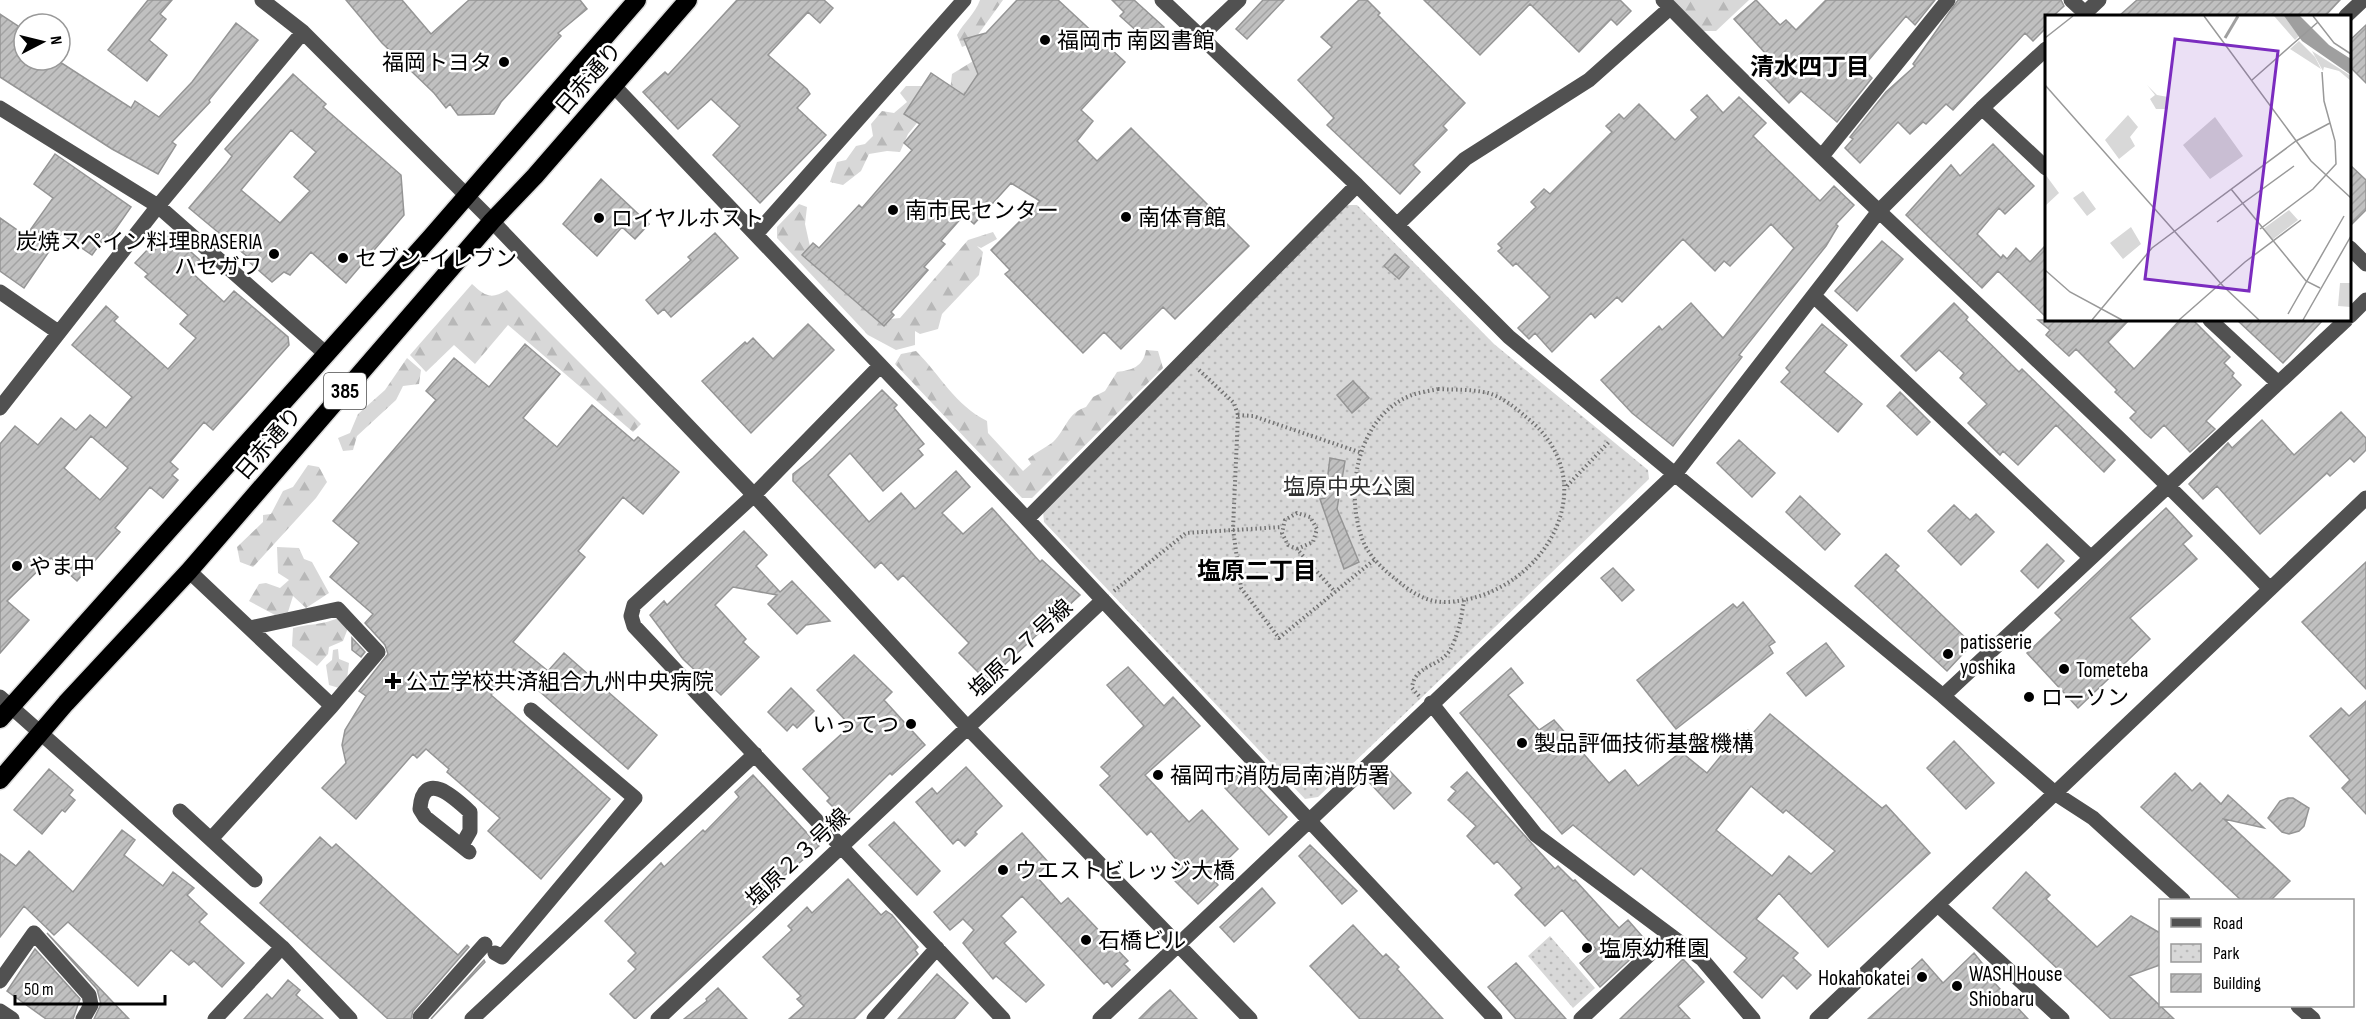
<svg xmlns="http://www.w3.org/2000/svg" width="2366" height="1019" font-family="'Sofia Sans Condensed','Noto Sans JP',sans-serif">
  <style>
    .forest { fill: url(#forest-firs) }
    .park { fill: url(#park-dots) }
    .building { fill: url(#building-hatch); stroke: #959595; stroke-width: 1.5; fill-rule: evenodd }
    .lines { fill: none; stroke-linecap: round; stroke-linejoin: round }
    .highway-casing { stroke: #dbdbdb; stroke-width: 21 }
    .path { stroke: #737373; stroke-width: 4; stroke-dasharray: 1.5 3; stroke-linecap: butt }
    .minor { stroke: #515151; stroke-width: 15 }
    .highway { stroke: #000; stroke-width: 18 }
    .poi-dot { fill: #000; stroke: #fff; stroke-width: 2 }
    .labels { text-anchor: middle; stroke-width: 5; stroke-linejoin: round; paint-order: stroke }
    .shield { fill: #fff; stroke: #4c4c4c; stroke-width: 1.5 }
    .shield-label { font-size: 21px; font-weight: bold; fill: #000 }
    .poi-label { font-size: 22px; fill: #000; stroke: #fff; text-anchor: start }
    .street-label { font-size: 22px; fill: #000; stroke: #fff }
    .park-label { font-size: 22px; fill: #2f2f2f; stroke: #fff }
    .neighbourhood-label { font-size: 24px; font-weight: bold; fill: #000; stroke: #fff }
    .inset-river { fill: none; stroke: #9f9f9f; stroke-width: 3 }
    .inset-road { fill: none; stroke: #999; stroke-width: 1.5 }
    .view { fill: #7b2cbf; fill-opacity: 0.15; stroke: #7b2cbf; stroke-width: 3 }
    .inset-edge { fill: none; stroke: #000; stroke-width: 3 }
  </style>
  <defs>
    <pattern id="forest-firs" width="22" height="20" patternUnits="userSpaceOnUse" patternTransform="scale(1.5)"><rect width="22" height="20" fill="#d8d8d8"/><path d="M5 1l3.5 6h-7zM16 11l3.5 6h-7z" fill="#b8b8b8"/></pattern>
    <pattern id="park-dots" width="8" height="8" patternUnits="userSpaceOnUse" patternTransform="scale(1.5)"><rect width="8" height="8" fill="#d8d8d8"/><path d="M2 2h.1M6 6h.1" fill="none" stroke="#b8b8b8" stroke-width="1.8" stroke-linecap="round"/></pattern>
    <pattern id="building-hatch" width="6" height="6" patternUnits="userSpaceOnUse" patternTransform="scale(1.5)"><rect width="6" height="6" fill="#c0c0c0"/><path d="M-1 1l2-2M0 6l6-6M5 7l2-2" fill="none" stroke="#a3a3a3"/></pattern>
  </defs>
  <rect width="100%" height="100%" fill="#fff"/>
  <path class="forest" d="M980 0H1003L972 43 962 47 957 35C964 22 975 14 980 0Z
    M1664 0H1749L1716 31H1702Z
    M978 58 989 68 971 112 950 91 952 74Z
    M906 86H922L917 99 921 118 908 134 900 152 887 151 869 154 861 171 843 185 830 182 837 162 846 160 856 146 865 144 873 136 871 124 882 111 894 113 907 102 900 93Z
    M799 204 807 207 805 224 811 251 889 319 900 318 968 240 993 232 997 239 981 248 977 246 983 252 979 275 942 314 938 329 920 334 915 331V345L896 350 868 335 777 238V227Z
    M472 284C485 296 491 300 507 290L641 424 633 432 508 325 475 364 454 345 426 372 410 355Z
    M1146 350 1158 351 1163 368 1032 498H1022L895 364 901 354 916 351C941 376 955 405 987 421L988 433 1023 471 1031 464 1028 459C1036 452 1045 448 1053 442 1066 430 1067 413 1086 407L1093 397 1105 391 1117 372C1132 370 1143 367 1146 350Z
    M407 358 421 370 419 384 403 386 396 400 357 436 353 450 343 451 338 438 350 433 358 414 385 390Z
    M308 465 319 467 327 482 316 498 253 567 240 562 237 547 263 522V515L271 514 283 491 293 487Z
    M277 547 299 548 304 559 312 562 329 593 306 608 293 596 288 612 275 615 249 601 259 584 266 583 280 588 289 580 278 573Z
    M338 618 348 628 343 641 329 647 328 654 317 666 292 646 293 628C312 623 319 626 338 618Z
    M338 649 339 659 349 663 347 679 339 688 329 685 326 665 332 660 333 650Z"/>
  <path class="park" d="M1344 205H1357L1494 344 1648 470 1649 479 1318 797 1305 799 1044 522 1043 511Z
    M1550 936 1595 988 1573 1008 1528 956Z"/>
  <path class="building" d="M148 0H172L160 14 166 19 149 40 167 55 147 81 108 50Z
    M346 0H402L431 34 469 0H580L587 9 558 33 561 36 501 102 494 114 458 115 450 104 446 108 434 93 382 43Z
    M737 0H824L833 8 820 23 808 12 768 55 807 89 810 94 797 108 826 135 760 203 713 155 740 126 711 99 678 129 643 92 665 72 668 75Z
    M1017 0H1058L1125 62 1081 110 1093 121 1077 141 1097 161 1131 128 1249 246 1175 319 1163 307 1121 349 1104 332 1083 353 1005 274 1010 270 991 250 1040 201 1011 183 974 224 964 215 941 241 945 244 924 267 928 270 891 312 894 315 884 326 802 255 813 243 819 248 859 205 862 208 912 150 904 143 920 124 904 114 931 73 964 95 978 74 964 39 986 33Z
    M1112 0H1134L1164 27 1150 43 1120 16 1124 12Z
    M1263 0H1284L1247 39 1236 29Z
    M1359 0H1367L1380 13 1378 15 1465 103 1443 126 1447 130 1413 165 1420 172 1400 194 1327 125 1334 118 1298 80 1332 47 1321 37Z
    M1424 0H1620L1631 11 1617 25 1611 19 1579 52 1530 4 1480 55Z
    M1756 0 1780 25 1786 20 1796 30 1826 0H1935L1915 25 1906 16 1862 68 1872 78 1837 122 1801 91 1789 103 1764 77 1776 65 1734 19Z
    M1958 0H2061L2064 6 2053 16H2046V28L2033 41 2025 33 1953 110 1946 104 1926 124 1923 122 1910 134 1898 122 1860 163 1845 148 1853 139 1850 137 1886 92 1915 66 1913 64Z
    M2137 0H2340L2325 16H2119Z
    M0 14 24 30V60H57L131 108 135 101 159 117 192 82 236 23 258 40 209 100 210 102 172 142 176 145 158 174 112 149 0 77Z
    M2366 25V83L2349 66V41Z
    M293 74 326 104 323 107 401 175 404 215 346 283 311 252 290 275 284 272 272 282 247 260 249 258 189 208 227 163 232 156 225 149ZM291 130 316 152 294 177 310 191 280 223 241 190Z
    M1707 95 1723 113 1739 97 1766 123 1753 136 1820 201 1834 186 1854 205 1836 224 1838 226 1826 246 1739 355 1742 357 1673 446 1632 413 1601 380 1659 326 1662 330 1691 303 1723 338 1794 248 1771 224 1730 266 1724 261 1715 271 1683 239 1622 302 1617 297 1595 318 1591 313 1552 352 1535 333 1529 339 1518 328 1550 297 1516 263 1513 266 1498 251 1502 248 1498 244 1536 207 1531 202 1544 189 1550 194 1612 132 1606 126 1619 114 1624 119 1639 104 1675 140 1698 117 1691 110Z
    M1993 144 2034 186 2005 214 1999 208 1977 234 2001 258 2003 255 2007 259 2016 248 2030 262 2046 245V317L1998 271 1982 288 1906 215 1951 165 1960 176Z
    M55 154 131 207 110 237 107 234 92 255 61 234 24 288 0 271V218L26 236 53 198 34 184Z
    M2349 164 2366 180V210L2349 227Z
    M601 179 649 224 635 239 622 227 597 256 563 224Z
    M166 230 200 260 190 271 224 302 234 291 288 337 289 345 213 430 204 422 170 462 178 469 172 475 178 480 163 498 150 487 115 528 120 532 77 581 51 558 7 601 29 620 0 653V444L15 426 38 445 61 418 76 430 90 415 106 428 132 397 72 345 106 306 118 317 114 321 168 369 196 338 180 324 188 315 145 277 148 274 135 263ZM91 436 128 468 100 500 64 468Z
    M715 233 738 258 671 317 664 309 658 314 646 300 691 260 688 257Z
    M1882 241 1903 259 1857 311 1835 291Z
    M1395 254 1409 267 1399 279 1384 266Z
    M1954 303 1968 317 1966 320 2019 372 2022 369 2115 460 2104 472 2056 425 2018 465 2003 451 2000 455 1968 423 1987 404 1960 378 1964 373 1939 350 1916 371 1901 356Z
    M2038 320H2129L2108 342 2134 369 2180 320H2193L2230 357 2224 363 2234 373 2232 376 2241 385 2206 421 2215 429 2190 452 2164 425 2151 438 2145 433 2130 418 2136 412 2115 392 2117 390 2076 349 2069 356 2046 335 2050 330Z
    M2237 320H2323L2283 363Z
    M808 324 834 350 751 433 702 381 745 342 747 344 753 338 773 359Z
    M1822 324 1847 345 1824 372 1862 404 1838 432 1781 382 1790 372 1786 368Z
    M525 344 560 374 523 418 557 447 592 405 634 441 638 437 679 472 643 514 623 497 578 551 585 557 513 642 548 671 564 653 657 735 628 769 514 669 491 695 610 799 541 879 488 831 500 818 447 772 449 769 426 749 417 758 413 754 356 819 322 788 346 763 342 745 345 730 366 696 359 691 388 654 385 645 365 623 373 614 330 577 359 543 333 521 436 400 426 391 454 358 489 387Z
    M1353 381 1369 398 1352 413 1337 395Z
    M882 390 897 405 894 408 924 444 918 449 923 455 883 491 850 453 828 475 869 522 901 493 915 509 956 471 970 487 942 513 963 534 992 508 1040 562 1042 560 1080 595 987 681 959 653 969 643 927 600 903 575 898 580 881 562 875 568 793 481V474L813 458Z
    M1900 392 1930 422 1917 435 1887 406Z
    M2341 412 2366 438V450L2354 462 2350 458 2330 476 2327 473 2260 534 2217 486 2203 499 2189 484 2228 443 2232 448 2262 420 2294 455Z
    M1739 440 1775 473 1752 497 1717 463Z
    M1330 458 1345 461 1337 509 1359 562 1344 569 1320 499 1325 498Z
    M1800 496 1840 534 1825 550 1786 512Z
    M1954 505 1970 520 1976 514 1994 532 1961 565 1928 531Z
    M2166 508 2192 536 2183 544 2197 559 2130 618 2150 639 2078 708 2027 653 2062 620 2055 613Z
    M744 531 767 555 756 566 780 592 792 581 830 621 806 625 797 634 768 604 777 595 733 587 715 605 746 639 743 642 759 657 721 695 683 659 650 615 664 601 667 605Z
    M2047 544 2064 561 2038 588 2021 571Z
    M1886 554 1899 566 1895 570 1972 644 1947 671 1855 586Z
    M2366 562V689L2302 622Z
    M1613 568 1634 590 1622 601 1601 578Z
    M1743 602 1775 642 1769 646 1773 653 1676 729 1637 680 1733 604 1737 608Z
    M352 638 365 652 361 657 352 650Z
    M1826 643 1844 666 1806 696 1787 673Z
    M854 655 892 692 884 700 925 745 892 775 890 773 844 818 827 801 830 798 803 769 847 729 845 726 848 723 817 690Z
    M1128 667 1164 706 1173 697 1200 726 1145 775 1189 822 1202 810 1238 849 1210 876 1218 885 1198 904 1172 878 1183 867 1151 831 1147 835 1100 785 1110 776 1101 767 1144 726 1107 685Z
    M1511 668 1523 683 1508 695 1539 730 1554 720 1609 783 1625 770 1638 786 1681 752 1707 773 1738 735 1741 738 1748 730 1752 734 1770 714 1882 808 1886 805 1930 853 1828 947 1779 893 1756 919 1798 953 1793 958 1811 975 1797 989 1783 975 1762 998 1734 972 1747 958 1641 868 1634 875 1573 825 1562 834 1460 713ZM1751 786 1783 813 1786 810 1835 851 1811 874 1789 856 1772 876 1716 830Z
    M791 688 814 711 797 728 793 724 787 731 768 712Z
    M2366 701V814L2342 788 2350 780 2310 736 2341 708 2349 716Z
    M1954 741 1994 783 1966 809 1927 768Z
    M966 767 1002 806 975 832 977 834 965 846 958 839 953 844 916 802 932 788 937 794Z
    M1386 767 1411 793 1394 809 1369 782Z
    M49 769 73 790 69 795 75 800 65 812 62 810 42 834 14 810Z
    M1242 770 1287 817 1269 835 1225 788Z
    M1467 772 1555 869 1558 866 1573 881 1575 880 1619 928 1628 920 1648 943 1600 987 1580 963 1596 949 1562 910 1545 926 1515 895 1522 888 1497 861 1494 864 1467 836 1476 826 1448 800 1456 791 1451 787Z
    M2175 773 2192 791 2200 783 2221 804 2228 795 2264 828 2224 819 2290 881 2271 900H2241L2141 807Z
    M753 775 819 846 770 888 773 892 635 1019 610 994 636 969 628 961 636 953 605 921 661 863 664 867 703 830 705 832 739 797 735 792Z
    M2288 798H2293L2309 808 2304 826 2299 831 2289 834 2282 832 2268 818 2280 801Z
    M894 822 940 871 917 895 869 845Z
    M122 830 135 840 124 855 163 886 173 872 194 888 187 895 207 914 199 922 244 963 222 987 194 961 189 965 171 950 138 986 68 922 54 935 24 906 0 937V854L16 866 29 851 73 892Z
    M1022 833 1049 863 1036 876 1061 904 1068 898 1128 961 1124 964 1130 970 1112 987 1107 981 1104 984 1022 896 1001 916 1016 932 1004 943 1044 985 1026 1002 996 976 993 979 963 943 974 930 963 919 950 930 934 912Z
    M320 837 332 848 336 844 458 955 467 945 469 947 413 1011 411 1019H388L260 903Z
    M1310 845 1357 891 1342 904 1299 856Z
    M2026 872 2050 895 2046 899 2097 947 2131 916 2160 933V965L2129 976 2174 1019H2111L1993 908Z
    M848 879 881 915 886 911 892 915 918 947 915 950 918 954 854 1019H789L804 1006 797 999 801 996 763 957 792 930 788 926 807 907 812 913Z
    M1262 888 1275 903 1234 942 1220 927Z
    M1353 925 1383 957 1386 954 1399 967 1397 969 1443 1019H1360L1310 966Z
    M47 933 129 1019H94L101 1004 97 989Z
    M35 949 80 999 73 1019H46L7 991Z
    M1974 953 1990 973 1987 975 2028 1019H1868L1909 982 1904 976 1922 959 1943 983Z
    M1683 959 1704 982 1678 1006 1690 1019H1620Z
    M484 960 485 962 431 1019Z
    M1516 963 1566 1019H1516L1488 987Z
    M937 974 968 1003 954 1019H898Z
    M288 980 300 990 296 995 323 1019H244L267 994 272 999Z
    M718 988 747 1019H684L707 1001 706 999Z
    M1170 990 1197 1019H1139L1153 1005Z"/>
  <g class="lines">
    <g class="highway-casing">
      <path id="highway" d="M0 719 431 237 637 0
        M0 780 66 703 189 571 492 221 535 176 688 0"/>
    </g>
    <path class="path" d="M1199 370 1234 403 1238 415 1233 529 1241 588 1279 638 1374 560
      M1438 389C1455 390 1472 389 1488 393 1502 397 1516 408 1526 417 1611 484 1541 598 1447 602 1428 603 1412 593 1398 581 1384 570 1370 558 1363 541 1344 492 1357 416 1412 395 1420 392 1430 391 1438 389Z
      M1238 415 1253 416 1362 453
      M1567 486 1609 442
      M1297 549 1313 542 1317 529 1310 517 1297 513 1285 520 1282 533 1288 545 1297 549 1335 592
      M1114 591 1186 533 1282 527
      M1419 696 1412 688C1414 665 1440 667 1450 650 1458 636 1462 615 1464 600"/>
    <path class="minor" d="M262 0 303 32 492 221 754 495 968 728 1250 1019
      M1162 0 1357 185 1509 337 1943 696 2056 794 2093 818 2183 900
      M1663 0C1859 202 2074 385 2270 589
      M2071 0 2085 13
      M2082 16 2099 0
      M2346 16 2363 0
      M1200 37 1239 0
      M613 85 1027 519 1495 1019
      M0 108 158 206 325 353
      M1982 108 2046 168
      M1822 156 1948 0
      M1397 225 1465 159 1589 80 1670 8
      M757 233 964 0
      M2350 248 2366 264
      M0 292 58 332
      M1814 296 2090 557
      M2350 316 2366 300
      M2210 320 2277 382
      M879 367 754 495 634 605 631 616 634 626 1003 1019
      M0 408 158 206 303 32
      M1027 519 1357 185
      M189 571 332 706 211 839
      M250 628 338 609 378 652 332 706
      M1943 696 2346 320
      M0 697 282 947 350 1019
      M1431 703 1536 835 1702 959 1753 1019
      M180 811 255 880
      M462 845 470 831V812C455 798 423 768 420 809L425 817 469 852
      M1938 905 2062 1019
      M495 953 502 957 635 798 531 710
      M0 981 34 933 89 995 91 1005 83 1019
      M2298 1006 2313 1019
      M0 1011 12 1019
      M420 1017 485 944
      M215 1019 282 947
      M472 1019 755 754
      M658 1019 1103 600
      M874 1019 937 948
      M1100 1019 1676 473 1879 211 1982 108 2046 49
      M1581 1019 1669 936
      M1817 1019 2366 498"/>
    <use href="#highway" class="highway"/>
  </g>
  <g class="poi-dot">
    <circle cx="1045" cy="40" r="6"/>
    <circle cx="504" cy="62" r="6"/>
    <circle cx="893" cy="210" r="6"/>
    <circle cx="1126" cy="217" r="6"/>
    <circle cx="599" cy="218" r="6"/>
    <circle cx="274" cy="254" r="6"/>
    <circle cx="343" cy="258" r="6"/>
    <circle cx="17" cy="566" r="6"/>
    <circle cx="1948" cy="654" r="6"/>
    <circle cx="2064" cy="669" r="6"/>
    <path d="M390 672h6v6h6v6h-6v6h-6v-6h-6v-6h6z"/>
    <circle cx="2029" cy="697" r="6"/>
    <circle cx="911" cy="724" r="6"/>
    <circle cx="1522" cy="743" r="6"/>
    <circle cx="1158" cy="775" r="6"/>
    <circle cx="1003" cy="870" r="6"/>
    <circle cx="1086" cy="940" r="6"/>
    <circle cx="1587" cy="948" r="6"/>
    <circle cx="1922" cy="977" r="6"/>
    <circle cx="1957" cy="986" r="6"/>
  </g>
  <g class="labels">
    <rect class="shield" x="324" y="373" width="42" height="36" rx="4.5"/>
    <g class="shield-label">
      <text x="345" y="398">385</text>
    </g>
    <g class="poi-label">
      <text x="1057" y="48">福岡市 南図書館</text>
      <text x="492" y="70" text-anchor="end">福岡トヨタ</text>
      <text x="905" y="218">南市民センター</text>
      <text x="1138" y="225">南体育館</text>
      <text x="611" y="226">ロイヤルホスト</text>
      <text x="262" y="249" text-anchor="end">炭焼スペイン料理BRASERIA<tspan x="262" dy="25">ハセガワ</tspan></text>
      <text x="355" y="266">セブン-イレブン</text>
      <text x="29" y="574">やま中</text>
      <text x="1960" y="649">patisserie<tspan x="1960" dy="25">yoshika</tspan></text>
      <text x="2076" y="677">Tometeba</text>
      <text x="406" y="689">公立学校共済組合九州中央病院</text>
      <text x="2041" y="705">ローソン</text>
      <text x="899" y="732" text-anchor="end">いってつ</text>
      <text x="1534" y="751">製品評価技術基盤機構</text>
      <text x="1170" y="783">福岡市消防局南消防署</text>
      <text x="1015" y="878">ウエストビレッジ大橋</text>
      <text x="1098" y="948">石橋ビル</text>
      <text x="1599" y="956">塩原幼稚園</text>
      <text x="1969" y="981">WASH House<tspan x="1969" dy="25">Shiobaru</tspan></text>
      <text x="1910" y="985" text-anchor="end">Hokahokatei</text>
    </g>
    <g class="street-label">
      <text transform="translate(588 78) rotate(-49)" y="8">日赤通り</text>
      <text transform="translate(268 443) rotate(-49)" y="8">日赤通り</text>
      <text transform="translate(1020 648) rotate(-43)" y="8">塩原２７号線</text>
      <text transform="translate(797 857) rotate(-43)" y="8">塩原２３号線</text>
    </g>
    <g class="park-label">
      <text x="1349" y="494">塩原中央公園</text>
    </g>
    <g class="neighbourhood-label">
      <text x="1810" y="75">清水四丁目</text>
      <text x="1257" y="579">塩原二丁目</text>
    </g>
  </g>
  <g transform="translate(2045 15)">
    <rect width="306" height="306" fill="#fff"/>
    <path d="M229 1H239L254 21 250 25ZM267 36 306 61V66L294 56 279 52 278 56Z" fill="#d8d8d8"/>
    <path d="M102 70 112 80 123 82V94H111L105 84 110 80Z" fill="#d8d8d8"/>
    <path d="M254 26 270 42 276 54 245 34ZM170 102 198 141 165 164 138 130ZM244 195 253 205 227 225 218 214Z" fill="#d8d8d8"/>
    <path d="M83 100 93 112 85 122 90 131 74 144 60 125ZM0 159 14 178 0 191ZM38 176 51 194 42 201 28 183ZM86 212 96 229 78 244 65 228ZM295 268H306V292L293 291Z" fill="#d8d8d8"/>
    <path d="M239 1H255L284 30 306 44V60L257 26Z" fill="#9f9f9f"/>
    <path class="inset-river" d="M180 23 193 1"/>
    <path class="inset-road" d="M159 1 266 146 306 183M268 1 289 28 306 39M0 23 28 1M207 65 273 7M0 70 178 271 214 305M186 174 261 266 275 273M172 207 249 151M215 214 268 174 291 149 290 126 279 86 277 57M0 255 25 277 77 305M243 299 299 201M47 305 107 233 251 126 285 108M134 305 200 247 256 205M258 305 306 221"/>
    <path class="view" d="M130 24 233 36 204 276 100 264Z"/>
    <rect width="306" height="306" class="inset-edge"/>
  </g>
  <rect x="2159" y="899" width="195" height="108" fill="#ffffff" stroke="#999999" stroke-width="1.5"/>
  <rect x="2171" y="918" width="30" height="9" fill="#515151" stroke="#999999" stroke-width="1.5"/>
  <text x="2213" y="929" font-size="18" fill="#000000">Road</text>
  <rect x="2171" y="944" width="30" height="18" fill="url(#park-dots)" stroke="#999999" stroke-width="1.5"/>
  <text x="2213" y="959" font-size="18" fill="#000000">Park</text>
  <rect x="2171" y="974" width="30" height="18" fill="url(#building-hatch)" stroke="#999999" stroke-width="1.5"/>
  <text x="2213" y="989" font-size="18" fill="#000000">Building</text>
  <g transform="translate(42 42) rotate(83)"><circle r="28" fill="#ffffff" stroke="#999999" stroke-width="1.5"/>
  <path d="M0-4.5L10 22L0 15L-10 22Z" fill="#000000"/>
  <text y="-9" font-size="16" font-weight="bold" text-anchor="middle" fill="#000000">N</text>
  </g>
  <path d="M15 995v9h150v-9" fill="none" stroke="#000000" stroke-width="3"/>
  <text x="24" y="995" font-size="18" fill="#000000" stroke="#ffffff" stroke-width="4.5" paint-order="stroke">50 m</text>
</svg>
